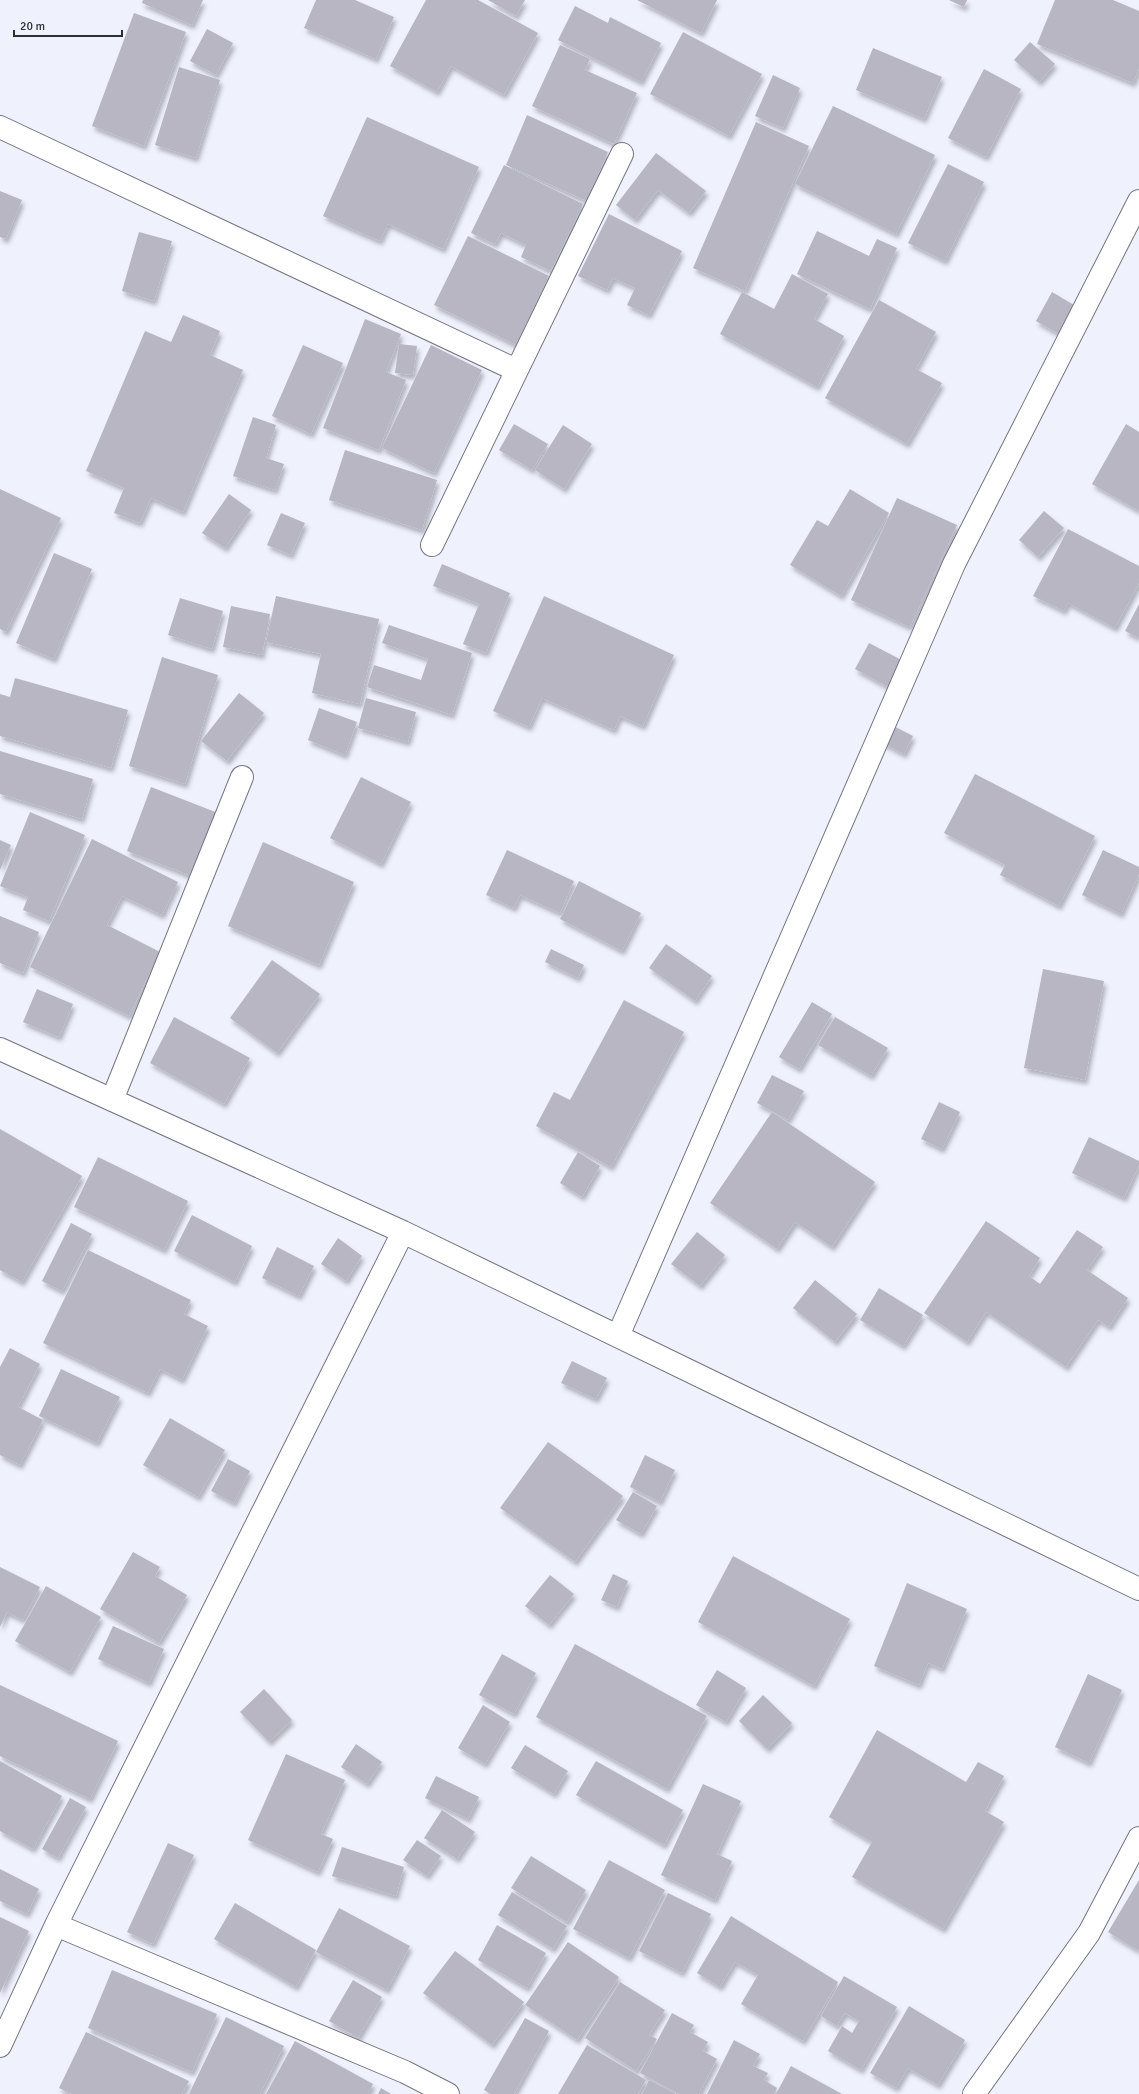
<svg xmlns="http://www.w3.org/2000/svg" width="1139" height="2094" font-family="Signika,sans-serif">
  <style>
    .building { fill: #b7b6c2; filter: url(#shadow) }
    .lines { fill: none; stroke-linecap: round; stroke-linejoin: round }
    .minor-casing { stroke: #747680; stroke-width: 24 }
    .minor { stroke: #fff; stroke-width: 22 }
  </style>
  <defs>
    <filter id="shadow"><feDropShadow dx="2.5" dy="4.5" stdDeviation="2" flood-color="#0004"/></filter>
  </defs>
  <rect width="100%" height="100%" fill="#eff1fd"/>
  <path class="building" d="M143 0H203L192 25 142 3Z
    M316 0H355L394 17 376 59 304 28Z
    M426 0H478L538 33 504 95 451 66 437 92 390 66Z
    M488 0H525L516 16Z
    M637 0H717L701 33Z
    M949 0H967L964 7Z
    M1055 0H1113L1139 11V68L1133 83 1037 44Z
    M575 6 608 23 610 17 661 43 641 82 558 40Z
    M134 13 186 32 144 146 92 126Z
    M207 29 233 43 216 75 190 61Z
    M683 32 762 74 729 136 650 94Z
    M1030 42 1055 64 1039 82 1014 60Z
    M560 45 590 59 585 70 637 93 614 144 532 106Z
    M873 48 942 77 924 119 856 90Z
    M179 67 220 80 196 158 155 145Z
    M984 69 1021 89 986 157 948 138Z
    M773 75 800 88 783 128 755 116Z
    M833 106 935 155 896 234 795 184Z
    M527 115 608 152 587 201 506 165Z
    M367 117 479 167 443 249 388 224 380 241 323 216Z
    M756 122 809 146 745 291 693 268Z
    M656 153 706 191 689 213 658 190 635 220 616 205Z
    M948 164 984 182 945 261 908 243Z
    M504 165 583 204 551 271 521 257 526 245 501 233 495 244 471 233Z
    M0 191 22 200 6 239 0 237Z
    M609 214 682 251 649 315 627 305 635 288 613 278 607 290 578 276Z
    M817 231 869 256 877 239 897 248 870 309 797 274Z
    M139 232 172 241 154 301 122 291Z
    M468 236 549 276 516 345 434 305Z
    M792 274 828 294 814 319 844 336 817 387 720 334 742 292 774 309Z
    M1052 292 1074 305 1059 334 1036 321Z
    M879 300 936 332 916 369 942 383 907 444 825 398Z
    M183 315 220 331 210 355 243 370 183 512 151 498 140 523 114 513 124 488 86 471 145 331 171 342Z
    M365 319 401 334 386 372 406 380 379 450 323 428Z
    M399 344 417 346 413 375 395 373Z
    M303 345 343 363 311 434 272 416Z
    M431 345 482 370 434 473 382 448Z
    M253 417 276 425 266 458 284 464 275 490 233 476Z
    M514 424 548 444 532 470 499 450Z
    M1126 424 1139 432V511L1092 484Z
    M563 425 592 444 564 489 535 470Z
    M345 450 437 480 422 530 329 500Z
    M0 489 61 518 6 632 0 629Z
    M850 489 889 513 841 596 790 565 817 520 828 526Z
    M229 494 251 510 225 548 202 533Z
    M897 498 957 525 910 627 851 600Z
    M1044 511 1064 528 1038 557 1019 540Z
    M281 513 305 523 291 555 267 545Z
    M1068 529 1139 566V583L1115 628 1068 603 1064 611 1033 596Z
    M54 553 92 569 54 659 16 643Z
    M442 564 510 593 486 653 463 644 479 604 433 586Z
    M276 596 379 619 360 704 312 693 321 654 266 642Z
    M544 596 674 655 643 726 620 716 614 730 542 698 529 727 493 711Z
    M180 598 223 611 212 649 168 635Z
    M1139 604V638L1125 631Z
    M231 606 270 614 262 655 223 647Z
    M389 625 472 653 452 715 367 687 374 665 421 680 428 659 382 643Z
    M869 643 913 666 899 693 855 669Z
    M162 657 218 675 185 784 129 766Z
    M15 678 128 710 111 768 0 736V694L10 697Z
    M239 693 264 713 227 761 201 741Z
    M366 698 416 712 408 742 358 728Z
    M319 708 357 722 345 755 308 740Z
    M880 719 913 736 904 754 871 737Z
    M0 751 93 779 82 819 0 794Z
    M975 774 1095 836 1059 906 1000 875 1005 865 944 833Z
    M361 777 411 802 381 864 330 838Z
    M151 787 218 813 194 877 127 851Z
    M30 812 85 835 49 921 23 910 28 897 0 886Z
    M92 839 178 882 162 915 122 896 107 925 160 952 129 1016 30 967Z
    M0 840 11 845 0 870Z
    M263 842 354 882 319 965 228 926Z
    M507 850 574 881 560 913 520 895 514 908 486 895Z
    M1103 850 1139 867V874L1121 914 1082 895Z
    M579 881 641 913 622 951 560 919Z
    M0 916 39 932 23 973 0 963Z
    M666 944 712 976 695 1001 649 968Z
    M551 949 584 965 578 978 545 962Z
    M272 960 320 994 277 1053 230 1018Z
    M1043 969 1104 981 1085 1080 1024 1068Z
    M37 989 73 1004 59 1037 23 1022Z
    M624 1000 684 1032 611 1167 536 1126 554 1092 570 1100Z
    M812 1002 832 1014 799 1069 779 1057Z
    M174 1017 250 1058 224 1104 150 1063Z
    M835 1017 888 1048 871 1076 818 1045Z
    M772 1075 804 1091 788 1120 757 1103Z
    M939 1102 960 1112 942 1149 921 1139Z
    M772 1112 875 1182 832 1247 795 1222 777 1249 710 1203Z
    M0 1129 82 1176 22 1282 0 1270Z
    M1089 1137 1139 1161V1165L1124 1198 1072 1173Z
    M578 1152 600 1166 582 1197 560 1183Z
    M98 1157 188 1201 164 1250 74 1207Z
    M192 1215 252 1246 235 1282 174 1251Z
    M986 1221 1040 1258 1029 1276 1040 1284 1077 1230 1103 1247 1087 1270 1128 1298 1109 1327 1098 1320 1066 1367 986 1312 967 1342 924 1313Z
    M71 1223 92 1234 62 1291 42 1281Z
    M697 1232 725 1255 700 1286 671 1264Z
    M338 1238 362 1256 346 1281 321 1264Z
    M277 1247 314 1266 299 1296 262 1278Z
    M88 1250 191 1300 184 1314 208 1326 182 1380 160 1369 148 1393 43 1343Z
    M815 1280 857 1314 835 1342 793 1308Z
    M879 1288 923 1315 903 1346 860 1320Z
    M10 1348 40 1364 18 1407 43 1420 20 1465 0 1455V1367Z
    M572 1361 607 1378 596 1399 561 1383Z
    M61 1369 120 1397 97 1443 39 1416Z
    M170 1418 225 1450 198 1497 143 1465Z
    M548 1442 623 1496 575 1562 500 1508Z
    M645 1455 675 1470 660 1502 630 1487Z
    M228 1459 250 1471 234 1503 211 1491Z
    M633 1492 657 1506 641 1534 616 1520Z
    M133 1552 160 1567 155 1576 187 1595 159 1643 100 1609Z
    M733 1556 850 1619 814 1686 698 1622Z
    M0 1567 40 1587 23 1620 7 1612 0 1627Z
    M613 1574 628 1581 617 1607 601 1600Z
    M550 1575 574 1594 549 1625 525 1606Z
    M907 1583 967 1609 942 1669 928 1663 919 1685 874 1666Z
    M46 1586 101 1617 70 1672 15 1641Z
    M113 1626 164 1649 149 1683 98 1659Z
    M575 1644 707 1716 667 1789 536 1717Z
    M502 1654 536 1673 514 1714 479 1695Z
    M717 1670 746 1688 726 1722 696 1705Z
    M1088 1674 1122 1690 1089 1763 1055 1747Z
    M0 1685 118 1741 90 1799 0 1756Z
    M264 1689 292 1720 269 1742 240 1712Z
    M763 1695 792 1723 767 1749 739 1721Z
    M483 1705 510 1722 485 1764 458 1748Z
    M877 1730 966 1782 978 1762 1004 1776 985 1811 1004 1822 943 1929 852 1877 872 1842 829 1817Z
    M356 1744 382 1762 367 1784 341 1767Z
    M525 1745 568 1771 554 1794 511 1768Z
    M286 1754 345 1780 321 1834 333 1839 318 1872 248 1840Z
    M0 1761 62 1796 33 1849 0 1831Z
    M596 1761 683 1810 664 1845 576 1795Z
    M436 1776 479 1797 468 1819 425 1798Z
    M703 1784 741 1801 717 1854 732 1861 715 1900 661 1875Z
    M70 1798 86 1807 58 1858 42 1849Z
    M442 1810 475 1832 457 1859 424 1838Z
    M417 1840 441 1856 427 1876 403 1860Z
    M168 1843 194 1855 153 1944 127 1932Z
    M342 1847 404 1867 396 1896 332 1876Z
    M531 1856 586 1890 567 1922 511 1888Z
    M609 1860 665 1890 629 1958 573 1929Z
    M0 1869 39 1889 27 1914 0 1901Z
    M1139 1880V1951L1108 1932Z
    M512 1892 567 1926 553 1949 498 1915Z
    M668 1893 711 1914 682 1973 639 1951Z
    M235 1903 316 1950 296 1987 214 1939Z
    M339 1908 410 1946 387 1990 316 1952Z
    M731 1916 838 1982 803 2041 741 2004 758 1975 735 1962 720 1987 697 1973Z
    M0 1917 29 1931 0 1993Z
    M497 1925 546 1953 527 1988 478 1960Z
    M568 1942 619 1977 577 2040 525 2005Z
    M455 1951 524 2002 492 2045 423 1993Z
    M112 1970 217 2014 192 2072 88 2028Z
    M844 1976 897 2007 861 2070 828 2051 842 2026 852 2033 859 2021 845 2013 837 2026 821 2016Z
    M353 1980 382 1997 358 2038 329 2021Z
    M620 1982 665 2010 649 2035 657 2039 636 2071 585 2038Z
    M909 2006 965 2040 938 2085 908 2068 896 2088 870 2073Z
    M672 2013 694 2025 690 2032 708 2042 703 2051 717 2059 699 2094H679L640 2073Z
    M226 2017 284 2046 260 2094H189Z
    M525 2018 549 2031 514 2094H491L484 2090Z
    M86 2032 189 2081 182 2094H72L59 2088Z
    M734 2040 760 2054 753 2066 768 2073 764 2080 777 2088 774 2094H707Z
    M295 2041 373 2084 368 2094H266Z
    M587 2045 646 2080 638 2094H558Z
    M791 2066 842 2094H776Z
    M649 2080 676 2094H642Z
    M381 2088 391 2094H378Z"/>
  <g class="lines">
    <g class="minor-casing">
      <path id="minor" d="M0 127 516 370
        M432 545 622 154
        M0 1049 403 1232 1139 1589
        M112 1100 242 777
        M618 1336 954 564 1139 201
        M56 1925 405 2072 448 2094
        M0 2046 56 1925 403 1232
        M974 2094 1089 1933 1139 1838"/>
    </g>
    <use href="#minor" class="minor"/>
  </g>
  <path d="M14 30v6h108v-6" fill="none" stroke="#2d2e32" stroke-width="2"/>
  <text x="20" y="30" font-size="12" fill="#2d2e32" stroke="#eff1fd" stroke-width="3" paint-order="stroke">20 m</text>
</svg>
